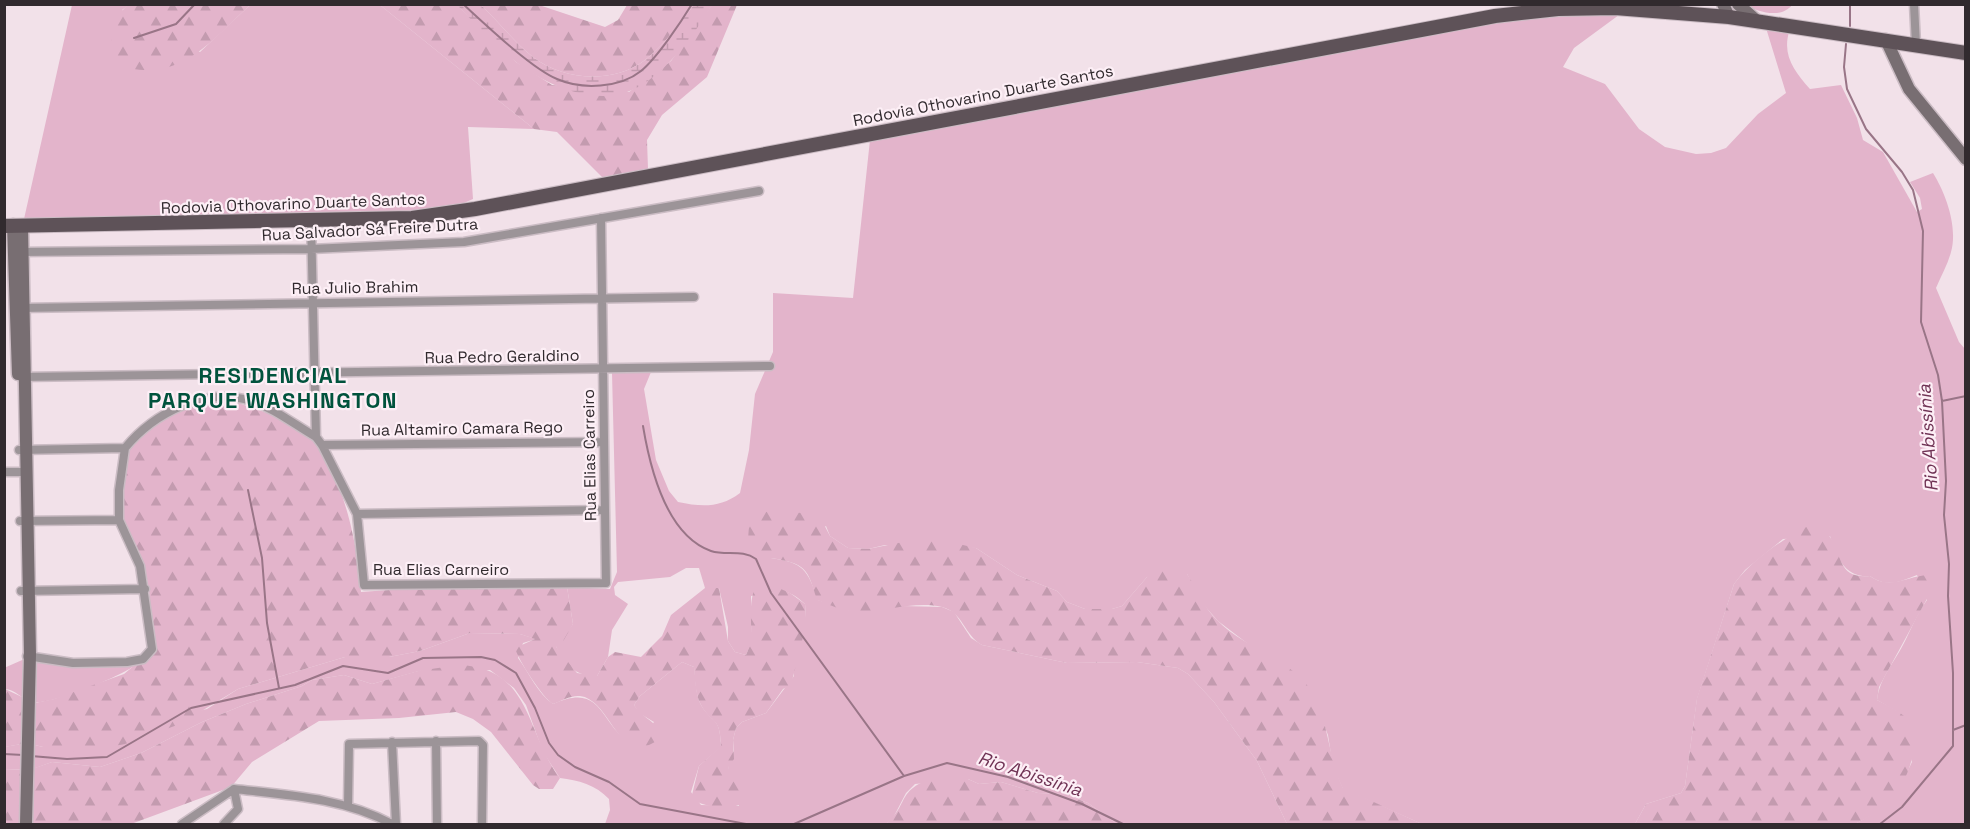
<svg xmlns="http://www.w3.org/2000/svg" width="1970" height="829" font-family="'Space Grotesk',sans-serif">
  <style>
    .grass { fill: #e3b4cb }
    .forest { fill: url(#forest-firs) }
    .wetland { fill: url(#wetland-marsh) }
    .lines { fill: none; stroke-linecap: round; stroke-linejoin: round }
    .stream { stroke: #997587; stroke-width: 2 }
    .street-casing { stroke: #cbbcc4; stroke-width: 11 }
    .secondary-casing { stroke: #cbbcc4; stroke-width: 15 }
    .primary-casing { stroke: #cbbcc4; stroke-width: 16 }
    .street { stroke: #9c9498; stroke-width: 8 }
    .secondary { stroke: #786e72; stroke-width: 12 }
    .primary { stroke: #5e5258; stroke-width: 14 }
    .labels { text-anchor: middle; stroke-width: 4.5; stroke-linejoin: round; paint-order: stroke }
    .street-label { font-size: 16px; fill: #312a2e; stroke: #fdeff6 }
    .water-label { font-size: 18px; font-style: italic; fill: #703355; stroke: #fdeff6 }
    .district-label { font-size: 22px; font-weight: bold; letter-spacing: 1.5px; fill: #01533d; stroke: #fdeff6 }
  </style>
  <defs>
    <pattern id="forest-firs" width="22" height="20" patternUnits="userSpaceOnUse" patternTransform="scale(1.5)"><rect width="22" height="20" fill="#e3b4cb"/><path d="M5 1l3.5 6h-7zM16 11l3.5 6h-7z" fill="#c39baf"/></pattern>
    <pattern id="wetland-marsh" width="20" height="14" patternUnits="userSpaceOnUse" patternTransform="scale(1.5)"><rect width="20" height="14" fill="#e3b4cb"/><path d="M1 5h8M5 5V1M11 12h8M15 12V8" fill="none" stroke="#c39baf"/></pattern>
  </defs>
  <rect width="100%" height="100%" fill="#f2e1e9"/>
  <path class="grass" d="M72 5H129L122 10 200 52 250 5H380L534 129 468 127 473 199 457 206 414 211 24 219Z
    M1744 5H1792C1781 19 1759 12 1744 5Z
    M1623 12 1574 48 1563 67 1605 84 1639 129 1665 147 1696 154 1711 153 1726 148 1758 114 1786 93 1766 28 1789 32C1782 56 1795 72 1810 89L1841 85 1857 118 1863 140 1883 152 1917 212 1922 209 1920 198 1910 182 1933 173C1946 194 1958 227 1951 252 1948 264 1941 276 1936 288L1959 342 1965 349V824H1855C1890 805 1895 797 1912 762L1896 711 1877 700C1880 678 1893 664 1903 645 1911 630 1916 615 1927 600L1917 575C1899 582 1887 588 1870 576 1845 578 1837 558 1830 536L1783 539 1745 570 1734 584 1697 699 1685 786 1681 793 1646 804 1635 824H1422L1343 789 1333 767 1328 735 1311 692 1218 621 1202 603 1187 574 1147 577 1122 606 1112 609H1085L1067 602 1057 591 1017 575 976 548 885 545 868 549 848 548 830 536 826 526 771 558C804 563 807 569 818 600L851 611 902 606 942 607 954 612 971 638 982 645 1067 663 1137 662 1178 668 1188 674 1214 702 1257 761 1287 824H1117L1088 803 1064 794 1038 793 1001 782 979 784 968 779 915 784 906 793 893 818 886 824H605L610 810 609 799C596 785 578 780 560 778L543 752 526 705 514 688 490 670 419 671 372 684 344 675 312 680 302 686 246 704 202 722 141 753 100 767 52 762 30 770 5 769 4 747 27 743 43 747 207 709 238 689 345 657H389L420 651 470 633 520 634 536 639 523 643 518 658C529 673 538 694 553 704 606 680 598 728 636 746L654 722 639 713 634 705 640 696 682 662 694 667C696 679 695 694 701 705 713 725 720 715 721 747L699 766 691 792 701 805 739 806 728 768 734 751 733 740 736 728 742 722 766 713 794 676C792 651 808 633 805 604 784 585 776 590 751 596V644L746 655 735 652 728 641V627L719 588H705L699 568H686L670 577 618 582 614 587 615 595 628 604 612 630 608 657 597 676C575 677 566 664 556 647L573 624 567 587 610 589 617 572 612 373 651 372 644 389 656 460 669 491 678 502C702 507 720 508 740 493L749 450 755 394 773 352V293L853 298 870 140 1514 16Z
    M29 657C65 663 101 670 137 664 122 676 52 705 33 702 22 700 15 689 5 689L4 668Z"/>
  <path class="forest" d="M129 4H250V5C208 44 178 86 114 64 109 44 111 18 129 4Z
    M380 5H457L516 62 552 85 629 92 671 61 712 5H737L707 77 662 115 647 140 648 169 603 178 557 132 534 129Z
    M481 5H539L605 27 618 20 627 5H694C679 23 665 45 645 60 614 84 564 81 533 57 514 42 499 22 481 5Z
    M225 399C252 407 283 417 306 434 341 461 359 550 361 592L458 585 567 587 573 624 561 645 556 647 577 673 597 676 608 657 615 652 641 657 662 636 671 615 705 588H719L728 641 735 652 746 655C757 634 745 608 756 586L765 582 790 593 805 604 806 625 791 685 783 689 766 713 742 722 736 728 733 740 734 759 728 768 744 790 746 801C732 812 705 807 691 799L699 766 721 746C720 715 712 725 701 705 695 694 695 679 694 667L682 662 640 696 634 705C641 716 652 720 660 730L658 740C617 768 612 700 580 696 571 695 561 701 553 704 543 698 518 660 515 648L535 639 520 634 470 633 420 651 389 657H345L238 689 180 724 125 744 95 750 63 752 27 743 5 747V689L35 703 54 699 124 674 148 654 150 598 147 579 124 524 121 506 127 448 157 421 199 404Z
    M781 509 820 517 830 536 848 548 868 549 928 537 976 548 1017 575 1057 591 1067 602 1085 609H1112L1122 606 1147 577 1156 571 1172 569 1187 574C1198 590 1203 607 1217 620 1245 649 1291 658 1312 692 1329 722 1328 758 1343 788L1422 824H1287L1257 761 1214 702 1188 674 1178 668 1137 662 1067 663 982 645C964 635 963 612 942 607 911 600 879 615 849 611 838 609 828 604 817 600 807 567 806 564 771 558L761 564 747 553 749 526 755 514Z
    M1806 527H1820C1823 530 1828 533 1830 537 1843 557 1838 579 1870 576 1891 591 1908 575 1930 575L1935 584 1879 687 1877 700C1888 706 1905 713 1911 724 1922 741 1906 784 1893 798 1883 810 1869 817 1855 824H1635L1646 804 1681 793 1685 786 1697 698 1734 584C1753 559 1779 542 1806 527Z
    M458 665C532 667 525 733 560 778L553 789H539L533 785 491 732 473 719 456 712 399 718 319 721 252 762 231 787 131 824H5L4 769 29 770 52 762 100 767 141 753 202 722 246 704 302 686 312 680 344 675 372 684 418 671Z
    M936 776 968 779 979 784 1001 782 1038 793 1064 794 1088 803 1117 824H886C911 802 894 792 936 776Z"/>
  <path class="wetland" d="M457 5H481C499 22 514 42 533 57 564 81 614 84 645 60 665 45 679 23 694 5H712C694 35 662 80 627 92 591 105 544 84 516 62 494 45 476 24 457 5Z"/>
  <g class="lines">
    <path class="stream" d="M463 4C486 25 531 68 557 79 582 90 620 88 641 71 657 58 681 22 692 4
      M1850 4V26
      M134 38 176 24 195 4
      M1846 44 1844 67 1847 89 1866 129 1902 172 1913 190 1923 231 1921 322 1938 375 1942 401 1946 481 1944 515 1949 564 1948 596 1953 673V746L1902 807 1880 824
      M1942 401 1966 396
      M643 426C650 468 666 535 711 551 726 556 742 549 756 559L771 593 904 776
      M248 490 262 558 267 623 279 688
      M1953 730 1966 725
      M4 754 23 755
      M31 756 67 759 107 757 191 708 295 685 343 666 388 673 423 658 481 657 495 660 516 673 535 708 549 743 558 755 575 767 609 782 640 804 746 824
      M794 824 904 776 947 763 1008 777 1082 804 1123 824"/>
    <g class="street-casing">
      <path id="street" d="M1914 4 1916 45
        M311 221 316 437
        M20 252 311 249 464 242 759 191
        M20 308 694 297
        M21 377 770 366
        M322 445 603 442
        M19 450 125 448C154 413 206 386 251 401 274 408 295 425 316 437L322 445 357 514 364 585 606 583 601 218
        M4 472H27
        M357 514 605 510
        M20 521 119 520
        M21 591 145 589
        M27 656 73 663 127 662 143 659 152 649 140 566 119 520V490L125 448
        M436 741 437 824
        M392 742 396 824
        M348 806 349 744 479 741 483 745 482 824
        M182 824 234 789C288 795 344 798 392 824
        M224 824 238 809 234 789"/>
    </g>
    <g class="secondary-casing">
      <path id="secondary" d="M1723 4 1729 17
        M1738 4 1758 22
        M1886 40 1909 89 1966 159
        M13 225 18 374
        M22 226 30 654 26 824"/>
    </g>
    <g class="primary-casing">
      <path id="primary" d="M4 226 412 218 475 209 1495 16 1558 9 1615 8 1729 17 1966 53"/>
    </g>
    <use href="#street" class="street"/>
    <use href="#secondary" class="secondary"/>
    <use href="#primary" class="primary"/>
  </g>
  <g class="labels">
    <g class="street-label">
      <text transform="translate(983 95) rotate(-11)" y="6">Rodovia Othovarino Duarte Santos</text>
      <text transform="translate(293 203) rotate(-2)" y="6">Rodovia Othovarino Duarte Santos</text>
      <text transform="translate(370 229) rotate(-3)" y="6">Rua Salvador Sá Freire Dutra</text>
      <text transform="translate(355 287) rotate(-1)" y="6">Rua Julio Brahim</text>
      <text transform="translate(502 356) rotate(-1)" y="6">Rua Pedro Geraldino</text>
      <text transform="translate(462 428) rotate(-1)" y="6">Rua Altamiro Camara Rego</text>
      <text transform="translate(589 455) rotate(-91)" y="6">Rua Elias Carreiro</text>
      <text x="441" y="575">Rua Elias Carneiro</text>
    </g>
    <g class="water-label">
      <text transform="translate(1928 438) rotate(-94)" y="6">Rio Abissínia</text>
      <text transform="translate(1030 774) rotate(18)" y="6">Rio Abissínia</text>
    </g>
    <g class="district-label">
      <text x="273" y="383">RESIDENCIAL<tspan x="273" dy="25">PARQUE WASHINGTON</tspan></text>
    </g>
  </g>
  <rect width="1970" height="829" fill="none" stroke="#312a2e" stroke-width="12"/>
</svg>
